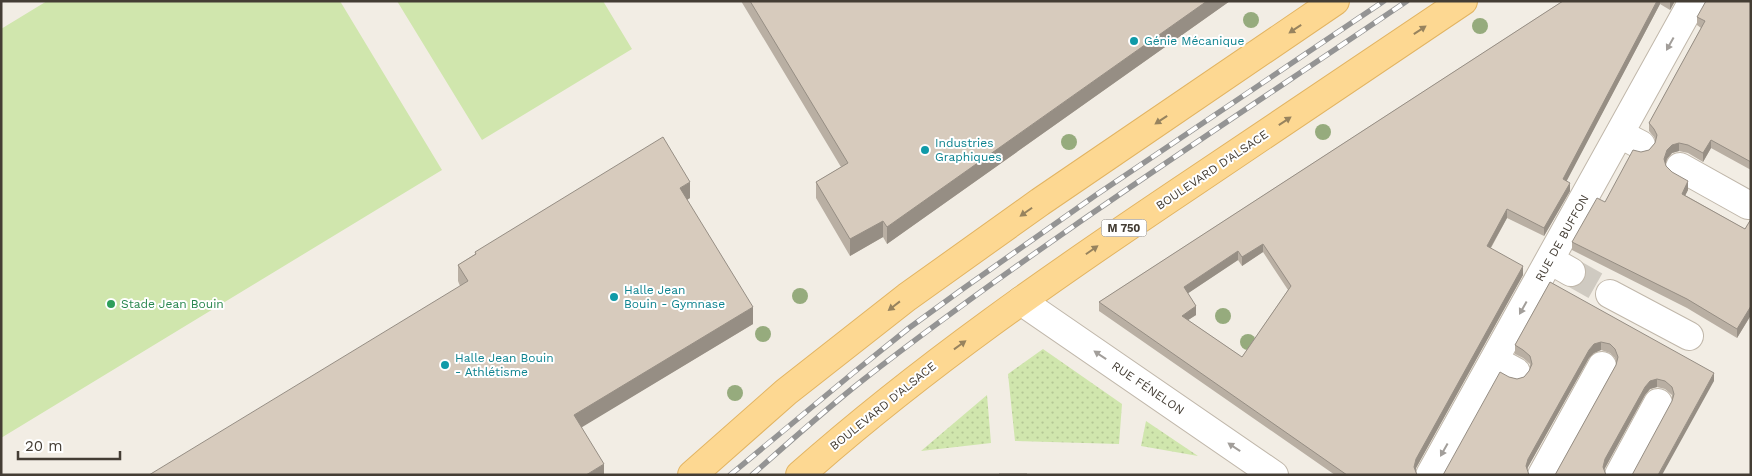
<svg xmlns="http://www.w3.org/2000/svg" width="1752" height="476" font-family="'Work Sans',sans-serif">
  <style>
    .grass { fill: url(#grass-dots) }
    .pitch { fill: #d0e6ad }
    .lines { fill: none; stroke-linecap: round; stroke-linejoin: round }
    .minor-tunnel { stroke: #cfcac1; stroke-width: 28; stroke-dasharray: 28 14; stroke-linecap: butt }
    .minor-casing { stroke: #c0b7aa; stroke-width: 30 }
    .major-casing { stroke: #e2b462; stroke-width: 30 }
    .minor { stroke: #fff; stroke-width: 28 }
    .major { stroke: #fdd892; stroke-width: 28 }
    .rail-casing { stroke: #949494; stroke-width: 5.5 }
    .rail { stroke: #fff; stroke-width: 4; stroke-dasharray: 11; stroke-linecap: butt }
    .tree { fill: #96ab7d }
    .wall { fill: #b9afa3; fill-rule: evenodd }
    .shaded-wall { fill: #968e84 }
    .building { fill: #d7cbbd; stroke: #968e84; fill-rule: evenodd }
    .oneway { fill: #97835e }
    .oneway2 { fill: #a29e9a }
    .culture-dot { fill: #0f9aa8; stroke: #fff; stroke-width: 2 }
    .leisure-dot { fill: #2e9e5b; stroke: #fff; stroke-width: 2 }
    .labels { text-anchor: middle; stroke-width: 4; stroke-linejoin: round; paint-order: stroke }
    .shield { fill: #fff; stroke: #7c7771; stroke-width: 1 }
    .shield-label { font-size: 11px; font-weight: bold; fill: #443d34 }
    .culture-label { font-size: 12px; fill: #0d838f; stroke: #fff; text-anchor: start }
    .street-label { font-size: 12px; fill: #443d34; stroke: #fff }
    .leisure-label { font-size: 12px; fill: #27864d; stroke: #fff; text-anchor: start }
  </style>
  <defs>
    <pattern id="grass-dots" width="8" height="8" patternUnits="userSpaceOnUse" patternTransform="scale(1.25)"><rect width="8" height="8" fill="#d0e6ad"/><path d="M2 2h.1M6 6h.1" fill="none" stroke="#b4c695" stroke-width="1.8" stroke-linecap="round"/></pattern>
  </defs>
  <rect width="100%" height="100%" fill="#f2ede4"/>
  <path class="grass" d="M1043 349 1122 404 1119 444 1015 441 1008 374Z
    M987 395 991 443 921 451Z
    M1146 421 1198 456 1141 446Z"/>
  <path class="pitch" d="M47 1H340L442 170 1 438V29Z
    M397 1H603L632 49 482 140Z"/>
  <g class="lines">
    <path class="minor-tunnel" d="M1571 272 1610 294"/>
    <g class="minor-casing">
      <path id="minor" d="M1620 134 1641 145
        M1680 167 1748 205
        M1550 260 1571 272
        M1610 294 1689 336
        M1021 301 1274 475
        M1494 360 1516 372
        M1430 475 1693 1
        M1542 475 1602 366
        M1619 475 1658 403"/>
    </g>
    <g class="major-casing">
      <path id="major" d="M692 475 786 392 907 297 1040 202 1335 1
        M800 475C923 366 1058 273 1194 182 1284 121 1374 61 1463 1"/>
    </g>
    <use href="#minor" class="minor"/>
    <use href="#major" class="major"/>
    <g class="rail-casing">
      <path id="rail" d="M730 475 853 373 909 328 964 288 1096 195 1384 1
        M752 475C788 443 825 410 863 380 1038 244 1224 125 1407 1"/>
    </g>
    <use href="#rail" class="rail"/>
  </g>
  <g class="tree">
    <circle cx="1251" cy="20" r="8"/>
    <circle cx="1480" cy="26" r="8"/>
    <circle cx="1323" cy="132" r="8"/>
    <circle cx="1069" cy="142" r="8"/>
    <circle cx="800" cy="296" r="8"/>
    <circle cx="1223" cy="316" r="8"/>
    <circle cx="763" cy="334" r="8"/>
    <circle cx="1248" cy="342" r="8"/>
    <circle cx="735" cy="393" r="8"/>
  </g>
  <path class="wall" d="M741 1H1230L887 244 883 237 850 256 816 198V182L841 167Z
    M1563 1H1675L1670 10 1660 4 1566 181 1570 191 1544 236 1507 218 1491 248 1523 275 1416 468V471L1417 475H1335L1099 311V302ZM1263 252 1288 290 1242 357 1188 320 1196 315 1188 293 1238 260 1242 266Z
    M1751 1V170L1711 148 1703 162 1688 153 1679 151 1672 153 1667 159 1666 163V166L1688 190 1685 195 1745 229 1751 219V315L1737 338 1687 308 1572 250V242L1605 202 1641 152 1649 150 1655 143 1656 141 1654 137 1649 131V123L1701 28 1697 25V17Z
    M690 198 687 200 753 324 581 427 604 475 460 286 458 281V265L475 254V252Z
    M1550 282 1714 381 1672 401V395L1665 389 1657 387 1650 389 1645 395 1605 468 1555 475 1616 365V362L1615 358 1610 353 1601 350 1594 353 1589 358 1528 467 1443 475 1509 377 1517 379 1524 377 1529 371 1530 368V364L1523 358 1515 354V345Z"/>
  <path class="shaded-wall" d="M1207 1H1230L887 244V227Z
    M1657 1H1660V4L1563 188V179Z
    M1670 1H1675L1670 10Z
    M1711 140V148L1703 162V153Z
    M1679 143V151L1672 153 1667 159 1664 168V159L1667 150 1672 145Z
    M1688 181V190L1682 202V194Z
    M690 182V198L680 204V188Z
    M1570 183V191L1544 236V228Z
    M1507 209V218L1487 254V246Z
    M883 221V237L850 256V239Z
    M1263 244V252L1242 266V257Z
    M1238 251V260L1184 296V287Z
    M1523 266V275L1416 468 1415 475 1414 467 1416 459Z
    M1196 306V315L1182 324V316Z
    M1751 306V315L1737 338V329Z
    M753 307V324L574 432V415Z
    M1601 342V350L1594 353 1589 358 1528 467 1526 475V466L1528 459 1589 350 1594 344Z
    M1714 373V381L1662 475H1658Z
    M1657 379V387L1650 389 1645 395 1605 468 1603 475V467L1605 459 1645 387 1650 381Z
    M604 464V475H586Z"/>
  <path class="building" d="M750 1H1207L887 227 883 221 850 239 816 182 848 163Z
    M1563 1H1657L1563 179 1570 183 1544 228 1507 209 1487 246 1523 266 1416 459 1414 467 1417 475H1347L1099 302ZM1263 244 1291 286 1242 357 1182 316 1196 306 1184 287 1238 251 1242 257Z
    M1706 1H1751V162L1711 140 1703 153 1688 145 1679 143 1672 145 1667 150 1664 159 1666 166 1672 172 1688 181 1682 194 1745 229 1751 219V306L1737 329 1687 299 1572 242 1597 198 1605 202 1633 150 1641 152 1649 150 1655 143 1657 135 1654 129 1649 123 1705 21 1697 17Z
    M663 137 690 182 680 188 753 307 574 415 604 464 586 475H149L468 281 458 265 476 254 475 252Z
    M1550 282 1714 373 1658 475H1632L1672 401 1674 394 1672 387 1665 381 1657 379 1650 381 1645 387 1605 459 1603 467 1606 475H1555L1616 365 1618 357 1615 349 1610 344 1601 342 1594 344 1589 350 1528 459 1526 466 1529 475H1443L1500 372 1509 377 1517 379 1524 377 1529 371 1532 364 1530 356 1523 350 1515 345Z
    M999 474H1027V475H999Z"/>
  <defs><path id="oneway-solid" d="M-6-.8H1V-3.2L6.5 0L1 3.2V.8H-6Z" transform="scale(1.25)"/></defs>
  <g class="oneway">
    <use href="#oneway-solid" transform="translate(1295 29) rotate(146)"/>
    <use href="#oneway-solid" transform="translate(1420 30) rotate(-34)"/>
    <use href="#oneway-solid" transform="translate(1161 120) rotate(146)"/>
    <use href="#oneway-solid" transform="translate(1285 121) rotate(-34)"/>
    <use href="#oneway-solid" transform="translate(1026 212) rotate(145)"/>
    <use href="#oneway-solid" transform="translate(1092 250) rotate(-35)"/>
    <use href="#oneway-solid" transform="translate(894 306) rotate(142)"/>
    <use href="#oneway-solid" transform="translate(960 345) rotate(-36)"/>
  </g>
  <g class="oneway2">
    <use href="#oneway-solid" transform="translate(1670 44) rotate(119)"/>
    <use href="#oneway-solid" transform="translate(1523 308) rotate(119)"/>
    <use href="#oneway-solid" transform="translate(1100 355) rotate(-146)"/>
    <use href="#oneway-solid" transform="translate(1234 447) rotate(-146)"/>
    <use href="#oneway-solid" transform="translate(1444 450) rotate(119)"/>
  </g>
  <g class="culture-dot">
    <circle cx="1134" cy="41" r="5"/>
    <circle cx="925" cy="150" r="5"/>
    <circle cx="614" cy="297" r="5"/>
    <circle cx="445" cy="365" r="5"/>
  </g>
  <circle class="leisure-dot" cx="111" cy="304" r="5"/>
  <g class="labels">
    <rect class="shield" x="1101.5" y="219.5" width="45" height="17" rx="4"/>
    <g class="shield-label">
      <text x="1124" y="232">M 750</text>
    </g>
    <g class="culture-label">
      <text x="1144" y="45">Génie Mécanique</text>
      <text x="935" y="147">Industries<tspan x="935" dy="14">Graphiques</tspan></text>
      <text x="624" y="294">Halle Jean<tspan x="624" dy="14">Bouin - Gymnase</tspan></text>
      <text x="455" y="362">Halle Jean Bouin<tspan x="455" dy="14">- Athlétisme</tspan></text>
    </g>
    <g class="street-label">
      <text transform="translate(1212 170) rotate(-34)" y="4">BOULEVARD D'ALSACE</text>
      <text transform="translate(1562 238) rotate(-61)" y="4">RUE DE BUFFON</text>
      <text transform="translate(1148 388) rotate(34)" y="4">RUE FÉNELON</text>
      <text transform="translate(883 406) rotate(-39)" y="4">BOULEVARD D'ALSACE</text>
    </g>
    <g class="leisure-label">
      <text x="121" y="308">Stade Jean Bouin</text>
    </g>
  </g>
  <rect width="1752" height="476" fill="none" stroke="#443d34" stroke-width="5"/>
  <path d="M18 451v8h102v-8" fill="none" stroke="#443d34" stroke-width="2.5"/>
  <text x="25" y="451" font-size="15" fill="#443d34" stroke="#ffffff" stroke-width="4" paint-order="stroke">20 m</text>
</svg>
